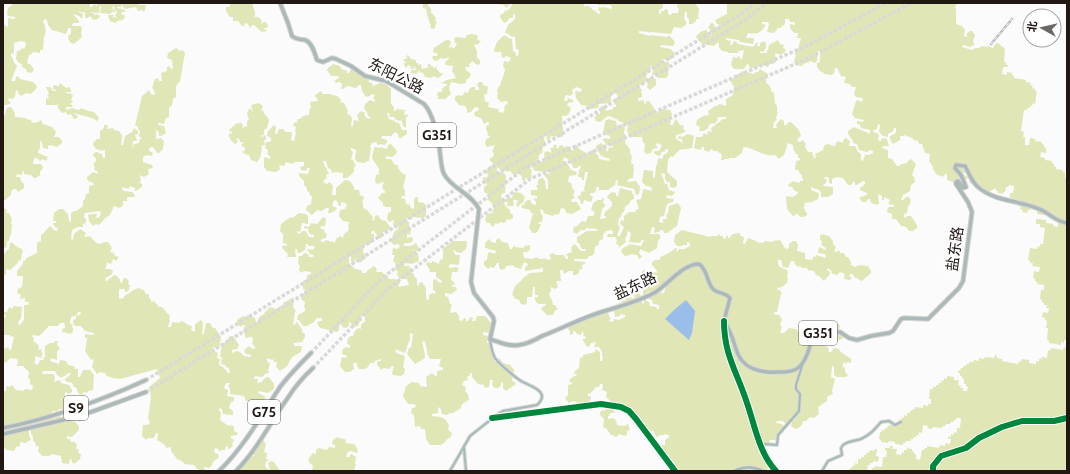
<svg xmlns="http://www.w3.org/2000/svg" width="1070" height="474" font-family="Cabin,'Noto Sans SC',sans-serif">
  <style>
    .forest { fill: #e1e6b7 }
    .water { fill: #9abde9 }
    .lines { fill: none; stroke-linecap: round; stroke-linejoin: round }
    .highway-tunnel { stroke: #dad9d8; stroke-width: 3.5; stroke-dasharray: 3.5 2; stroke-linecap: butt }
    .minor-casing { stroke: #d8d7d6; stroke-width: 4 }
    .highway-casing { stroke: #d8d7d6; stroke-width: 5.5 }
    .minor { stroke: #a5bbb9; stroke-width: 2 }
    .highway { stroke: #abbab8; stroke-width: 3.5 }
    .rail-casing { stroke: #b8c0bf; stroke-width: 2.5 }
    .rail { stroke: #fff; stroke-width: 1; stroke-dasharray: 3; stroke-linecap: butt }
    .cycleway-casing { stroke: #fff; stroke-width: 8 }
    .cycleway { stroke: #00873e; stroke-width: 6 }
    .labels { text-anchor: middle; stroke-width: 4; stroke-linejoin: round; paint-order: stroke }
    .shield { fill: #fff; stroke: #645d5a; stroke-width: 1 }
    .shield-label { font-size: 14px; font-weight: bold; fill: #211713 }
    .street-label { font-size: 15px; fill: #211713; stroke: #fff }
  </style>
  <rect width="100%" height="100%" fill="#fbfbfb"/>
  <path class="forest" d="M18 3H90V7H92L94 4 98 6 96 3H135L139 5H146L145 10 144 12 142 10 138 11 136 7 125 9 122 5 121 7H117V8L125 10V12H122L121 14 125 16 123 20 117 21 116 23 110 21 108 16 109 15H114L112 18 115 17 118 18 115 16 117 12 114 9V5L112 8 115 11V13L112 11 111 14 100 13 101 6 100 5 99 13 90 12 95 14 94 16 97 14 100 16 98 19 93 20 90 16 88 18H85V11L84 13 79 11V12L83 14 82 19 79 16 73 14 79 21V23H73L72 26H80L82 28 81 34 82 35V37L74 44 71 43 68 39 69 35 71 34V28H68L66 34 52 30 48 25 47 20 44 19 43 22 45 25V29L46 30 45 36H44L43 50H40V53L33 52 32 54 29 55 27 63 31 65 34 70 31 73 27 72 26 69 22 67V64L19 63 16 59 17 51H19L21 49 25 48 26 43 25 42 20 41 14 43V53L11 54V56L13 58V61L17 66 11 81H15L16 77 18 76 20 79 33 82 37 86 36 89 31 94 26 93 21 96 18 93V91L16 90 15 97 12 99 9 98 8 100 11 103 7 105H3V26L4 25 8 27V18L15 19V17L8 16 7 14 8 8 13 4H18Z
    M225 3H252L255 12V16L254 17H258L262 20 261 24 264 22H266L268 26 267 28H263L267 31 262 32 254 25H252L250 28 248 24 245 23 244 26H242L238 21H233V17H230L226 11V7H230V4H225Z
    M423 3H428L427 4 431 9V13L434 15 436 19 435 21 437 22 434 29 430 28 431 25C429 23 426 11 426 7L425 9 423 8Z
    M497 3H584V6H589L593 10 596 11 597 13 600 14V12L598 10 599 7 602 8V7L612 9V7L610 5H598L597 3H663V8L659 10V13L661 14V11H664L665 9 668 10V14L671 15 672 13H678L679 9 677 7V5L680 3H695L699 9 698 17 699 19H696V21L692 24H689V19L687 17V12H685L684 19 686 21V25L681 28 674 27 671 34 650 32V33L648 32 639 31V33L650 36 651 35 667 37 668 36H670L675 42 674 45 673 46 661 45 660 47 671 49 672 51 675 53 674 57 670 60 662 59V62H669L668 76 666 78H658L656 75H652L654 67 651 66 650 73H647L646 78H653V79H656V85L650 90 647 87 648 80H646L643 86 639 84 638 86 642 90 641 93H642V97L638 98V101L644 100V103L646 104V101H649L654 108V111L658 113 660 107 662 109 670 110 672 114 670 125H673L675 119 677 120 680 125 684 126 683 129 686 131 681 134 676 135V139L683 143 682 139H678L679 136 682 137 688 134 694 136 692 148 679 150 673 157 671 156 668 160 667 172 677 181V186L674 188 670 187V182H667L665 179V174L661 173 665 184H667L669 190 675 192 674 194 671 196 667 195 666 198 674 199 673 202 667 204 664 216 660 217 659 222 663 223V219H667L666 214H668L669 206 678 203 681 208 677 226 667 233H664L663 230H661L659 232 654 233 655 228 652 227 650 234H659L661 237 658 241 657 248 649 253 640 249 639 253 642 257 639 259 637 255 630 254V255L625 256 621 252 622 249 626 246H628L629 244 641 246 644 240H642L639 243 629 242 631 233 627 231V236H626L625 241 626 242 618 248 619 245 616 244 617 240 615 237H607L608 234H613L612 230 606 231 605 233 603 234V239L599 241V244L595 247 594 254 591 256H589L587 259H574V261L585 262V264L582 265V269L579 270V273L576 275H573V271H569L564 274 563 270H560L561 281H556L558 287 555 289 551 287V292H550L549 295 552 300 553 305H555L558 310H555L553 315H548V316L541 309 542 307 545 306 546 304H538L535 300V297H538V295H535V287H533L532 297H527V302L526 305 521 304 519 300 514 298V296L512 295 515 286 521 281 522 279 530 273 543 272V268L525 271V267L527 266 528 264 524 262 521 269 514 267 513 265 506 266 505 269 501 270 499 267V263H497L494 268 491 267 488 269 484 265V261L487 260 488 253 490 252 495 254 496 251 485 248V243L489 239 491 242 496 243V240L499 238 502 242 508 243 510 249H512L514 245 515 247 523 248 525 246 530 245V250L527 252H523L524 258 533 259 536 257 538 258 539 259H543V258L550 260 551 258 549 255 552 253 555 254V255H564L566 259H568V257L566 254 572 252 571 247 575 244 581 251H585L586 249H582L580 246V244L577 242V237L587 231H597V229L586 228 585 230H581L577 234 573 232 574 226 576 227 582 221 586 222 588 216H593L594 215 595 212 591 210 593 203 598 200H601L603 198H604L603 203 606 205 602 209 600 219 606 218V216H604L605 212 612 206V202L610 201V199H608L607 196 612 192 616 193V196H618L620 188 632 191V193L634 196V199L631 200 629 204 625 207 624 212 622 213 621 217 619 218 618 225 620 227 617 236H620L624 227 620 224 621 220 624 221V216L629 212H635L636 210 639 209 636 200 641 199 643 190 644 189 652 191 651 187 646 186 642 182 644 170 653 171V177L655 178 656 165H657L658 158 662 159 664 154H666L669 150 666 149 664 152 662 151 660 156 656 155V154H654V151H659L662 145 657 143 656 145 658 148 653 149 651 153 646 154 644 151 645 144 643 142 642 137H630L627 131 628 125H624L623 122H620L617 119 613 118V117L608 116 600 122 596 121 594 117H596V113L600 114 601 106H606V111L613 109V107H616V105L614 103V99L618 97 617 94 613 93 611 94V103L599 104 598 108 590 109 588 106 581 105 576 98 575 92 577 91 581 92 582 89 576 87 572 90 573 94 570 96 566 95 565 97 564 101H567L568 98 573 100V102L568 103 567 105 571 108 569 114 566 116H562L563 136 562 137 557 135 555 137 551 136 549 140 546 139 548 134 545 135 544 139 546 144 543 147 542 153 539 155 538 162 545 161 544 153 547 151 552 153 550 148H553L554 145H557L556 148H559V146L563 145V147L569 146V149L573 151 574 146 577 145 579 149 590 155V151L594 149 593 151 598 155 599 159 609 161 610 159 601 156 596 148V146L601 143 606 147V151H608L609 147 612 148 613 146 607 145 603 140 604 138 610 139V136L603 134 605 122 606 120 611 119V120L616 121 617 126 622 124 623 127H625L624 133 626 136 625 143 630 149V154L632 156 631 163 634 165 633 168 634 169 633 178H631L628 180 627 182 636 181 640 187 639 194 636 195 634 189 617 185 618 180H616L615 185 608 190H599V187H596V191L594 193H590V195L593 197 591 202 584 200 583 204H581L580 200 578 198V196L581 195V192L585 191 584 189 588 172H585L584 180H582L581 177H578L579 171H578L581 168V166H579L577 168H574L568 159 564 157 563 161H566L571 170 577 172 576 175 569 176 568 182 571 183 573 190H575L573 195 575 198 572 199 571 202H577L581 209 572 214 566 213 565 209 561 208 559 214 553 215V216L543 213 544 211 540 209 541 214 543 216 542 222H539L538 224H541L538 231 536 233H533L529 228 533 213H531L530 210 522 208V205L525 204V202L528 200H530L532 204 536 205V202L533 198 537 199V196L531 195V190H538L536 185H538V180L541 178H543L545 181 546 189H548V180L544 175V173L550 174V172L535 171 532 167 530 166V169L532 170 531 179 526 178 524 181 522 180V177L520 174H512L511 171 507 172V171L501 170 497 167V171L504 173 506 176 505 193H503L501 195 502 199H507L508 197 512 198 513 194 515 192 521 193 525 197 523 203 520 204 518 207 516 206 518 200H513L514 205 512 206H507L508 202H504L505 206 510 210V213L513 215V218L510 220 507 219 505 223 500 222 498 224 495 223 494 226 492 227 490 223H487L485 220 487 214 492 213 494 208 491 202 487 200 489 195 484 192V187L486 186 487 184 483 182V177L487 178 488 174 485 173V170L490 169 489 166H492L493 163 490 161V158L493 157 494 153 492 152 495 145 487 147 485 144 486 139 489 138 490 136 487 135 488 133 486 130V126L489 125V122H487L484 124 481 118 475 116 474 112 478 111 479 108 475 107 471 112 467 113V109L465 106 459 105 455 100V97L458 95 462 96 465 92 468 93 469 89 472 87H475V90H479V88L477 85 479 82H482L483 85 488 87 487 94 484 95 485 101 489 103 488 107 498 109 499 112 503 113 504 111 505 105 508 104 507 101 501 102 497 98 498 92H497L498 87 500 86C501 80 504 77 505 69L503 66 504 61 509 62 511 58 506 56 504 58 502 57 501 52H495L494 50 497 42 504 35 506 36 509 38 512 39 513 51 516 53V56H518L519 50 516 49 515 37 510 36 509 34 505 33 508 25 515 19V15L513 14V18H509L508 21 504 23 500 17V15L504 13 505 10 507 11 511 7 512 4H510L506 8 504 5 497 4Z
    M727 3H957L955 8 956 9V24L962 26 965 30 964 36 967 37V33L970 31H972L975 35 973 42 974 43V45L970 47 963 45 962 47 972 50 975 48H979L982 46 987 47V46L993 48 996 43 1000 44 1001 46 1003 47 1005 49 1004 62H1006V65H1008V67H1003L1002 74 1007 75V72L1012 73V75L1014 76V78L1026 80V82L1031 83 1030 85 1033 86 1032 88 1035 89V91H1037L1035 104 1033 103 1032 106H1030V108H1027V110H1024L1021 131 1024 132 1023 137H1025V145H1029L1030 138 1035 139V141L1042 142V144L1044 145V147L1046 148V153L1041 152 1040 157 1045 158V160L1052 161V163L1054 164V166L1056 167V169L1063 170V172L1065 173V178H1067V341L1064 340V343L1061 342V345L1049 343V341L1047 340 1048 328H1046L1047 321 1045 320V318L1042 317 1043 312 1048 313 1049 308H1046L1047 305H1044V303L1042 302V300L1040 299 1041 290H1044V285L1037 284V282L1035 281V279L1033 278 1034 271 1039 272 1040 267 1032 266 1033 263H1030V261L1028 260 1030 248 1037 249 1038 246 1040 247V244H1043L1045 228 1040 227V224H1036V219L1046 220V223L1053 224V226L1058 227V222H1056V219L1049 218V216L1037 214 1038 207 1033 206V208H1031L1030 210H1028L1027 213 1022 212 1023 210 1020 209 1021 207 1018 206V204L1012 200V198H1010V193H1013L1014 186 1009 185 1008 187H1006L1005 192H1003V194L998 193V191H996V188L985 194 978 186 973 185 969 182 970 177 967 173H963V175H965L968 178 965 180 963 185 947 180V174H945L944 176 942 177V176L937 175 933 169V167L929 161 930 154 925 153 922 144H919L918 141 914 140 912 138 904 135V136H900V140L893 144 890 139V136L896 133V128H894L893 131 888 134V137L883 136 879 132 880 125 878 124 877 129 874 130 873 132 877 133 879 135 878 140 881 141 882 138 887 139 889 146H883L882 148 888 150V158L892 159 897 166H899L901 164 907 163 908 161 911 159 916 164 912 175 914 177 915 182 911 185 910 191 903 195 901 200H903L906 197H909L911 200 909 206H908L907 213 904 214V217L906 218 907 216H911L917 225V228L913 231H909L906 227 901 226 896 219H892V214L887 212 888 207H894V205L888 204 890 200 884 197V200H882V196L878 194 879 203 877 205 871 203 870 199H868L866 202H862L860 199V197L867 195V193L860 190V188L865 184V181H863L857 185H855V182H853L851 185H848L843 178 837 177 832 179V184L829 183V179L828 177H825L824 179H827L826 183 824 184 823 186 833 187V194L828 197H821V193L819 190 811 187V190L819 193 818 199 812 202 804 203 805 205 803 208 805 209V211L807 213V215L804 217H800L798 214H795L794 216H793L787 209 786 196 793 197 797 194 798 192 795 191 792 187 788 186 789 184 793 181 800 183V181H803V179L802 178V175L800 174 798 170H795L796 161 800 160V158H798V154H796L793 148V145L788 143 784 155 779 159 775 155C766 158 754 148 745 147L743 148 742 153 735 158H729V159H724V160H721L722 155 717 151H713V150L711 149 709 152 704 150V147H702L700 150 694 148 696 137H702L704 133 707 135 708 131 712 132 711 128 723 119H726V117H718L717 121 714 124 712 123 709 125 708 128 704 131H699L700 127 696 125 697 120 703 116 709 115 708 111 715 106H717L720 104 726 106V99L733 95 734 87 731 82V80L738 74 741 75 742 71 754 74 756 72H758L760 69 768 74 767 75 766 83 768 84 771 88V91L774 93 775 103 777 106V112H778L776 118 777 120 774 122 773 128H777L776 125 781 119 784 121V125H786L789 122H791L799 130 801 136 798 138 797 141 800 142 803 140 806 144 805 147 808 152H812L814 158H816L815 154 823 150 824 146 827 144 835 146 836 143 838 141 843 143V140L846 138 850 141 849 146H855L858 152 861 154V160L863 161 865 155H869L873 153V151L870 150 867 152 859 150 857 144 853 143V141L848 134V131L854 127 870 134V130L861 128 860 125 857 124V121L863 122 864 120 855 118 852 114 856 101 858 100 862 102 863 100 862 98 856 97 854 94 856 87H852L850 84 844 83 846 77 841 76 837 68H835L834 73 832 75 824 74V73L820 71 817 67V63L820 62V51H818L817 61 815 63 810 61V62L805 63 802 66 797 65 794 61 796 55H795V51L798 49 801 38H797L798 33H794L790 28V24L795 25V22H790L789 19H785V24L780 28H777V30L773 33 767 32 769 24 768 22H762V24L766 25C761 32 759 35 748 33L746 38H753L754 39 753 44 740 42 739 40 726 38V40L731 41 730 45H732L734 41 737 42 738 44 753 47 756 43H758L757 46H760V43L764 41 766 43V48L763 52 760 51V53H767V50H768L769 45 778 40 780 44 784 45 783 48 785 49 786 51 781 55 775 53 776 62 773 64H770L768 67 762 65V67L758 66 757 68H752V69L749 67V65L747 64 744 69H734L731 65 733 57 737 58 738 56H740L739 58 742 59 744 50 739 51 738 53H728V52L722 51 719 47V43H717L714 46 702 44 696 37 697 35 702 31 707 30V32L709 35 711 36 712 32H710V29L708 28 711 23H713L715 27 720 28V25L717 24 715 20 727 14Z
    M471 34 477 35 478 37 477 40 481 41 477 45 476 44 474 45 477 51V58L480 60V64L477 65 472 61 471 63 469 64 470 67H465L466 70 471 74 469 78 466 80V83L461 84 451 82 449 88 451 94 445 99H437L439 96H437L438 92H442V89L445 86H447V84L441 83 447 80 456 78 453 72 451 71H452L453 66 446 65 445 63 446 61 449 59 448 57 445 59 440 58 439 60 435 61 432 58 433 56H437L438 54 433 52 434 48 446 40H449L451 42 449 48 452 47 454 49 457 43H455L454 39 456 37 465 38 467 35Z
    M176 48 180 51 183 50 185 53 180 81 176 86V97L173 99 172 105 169 108V117L166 118 164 124 158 123V125L164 126 166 133 161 136H159V132L156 130V139L161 138 164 141 163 149 159 153H157L153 147H151L148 150 153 153 152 156 147 155 143 157V162L152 165 153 168 148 169 149 174 144 177 140 175 141 181 139 182 142 184V187L136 191H135V187L134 188 130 186 129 189 122 187V189L124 191 132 192 135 195 134 197H127V201H123V205L120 208 114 206 110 215 104 219 103 221 99 225 96 224 93 226 89 221 88 214 92 215V214H97L96 218H99L101 213 100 211 85 213 84 217 86 219V223L83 224V227H78L72 230 71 239 73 240 74 234 80 229 86 233 84 237 90 236 96 243 101 244 104 242H108L112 248 110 252 114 253 115 256 119 257 116 261 113 259 111 264 106 262 107 264 105 269H110L113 271 112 274 108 277H106L105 280 107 281 114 275 117 276 120 280V282L122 283 124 278H126L129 281 128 284 130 285 129 290 126 292H125V289H120L119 290V299L124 298V296C131 293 132 289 140 288V289L144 290 146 294H149V298L151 299V302L154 301 159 307H162L168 314 170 315 169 319 170 320 168 327H171L172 322 180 323 181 321C186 322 187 326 192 326L191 330 195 332V324L201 320 203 323 202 334H204L206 323H210L213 328H215L221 337 219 348 217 349 213 347 212 350 218 353 217 358 220 359 219 365 223 367 228 373H230L229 368 226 367 225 365 221 364 222 357H220L222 343H228V338L230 336H233L239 345 237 349 232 350V353L237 351 240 352 244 356 251 357V355L246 354 244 351 245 349 249 346 251 348 255 349V347L252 344 253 339 252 337 245 338V334L243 331 245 325H243L240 327 237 323V320L243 316 246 317 247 315 255 318 256 322H258L259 317 264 314 265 312 270 307 276 309 280 306 284 307 283 303 292 298H294L293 307 296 311 295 312 293 324 295 325 296 322H297L302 329V332L305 334V337L302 342 294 343V346H302L301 352 292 357 287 366 280 371 276 367 277 362H274V359L272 360 267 358V361L270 364 268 370 269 373 265 374 262 377 255 376 254 379H258L257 383 262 382 263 380 267 377H269L274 384V389L268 393 259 391 258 393 266 397 259 405 246 401 244 396 230 394V389L228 386 230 383H226L224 388 228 390 227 396 234 397V401L231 402 229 408 233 411V415L223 414 222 409 219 408V410L221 413 220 420 227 425 234 426V431L238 433 237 435 231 436V438L234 440 232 444 233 446 229 449H228V447L226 446 225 450H221L220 452 218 449 215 448 214 452 219 455 218 458 213 462 212 465 209 468 204 467 205 471C199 471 197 469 194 465L185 464 180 460 177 459 171 451V447L166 448 165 445 157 440 158 433H156L154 438H148L146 440 142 436 143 425H147L150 423 148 418 151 398 149 387 160 378 157 369 120 379 115 378V379L107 376 105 373 100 372 97 374 92 367 94 359 91 360 85 351 87 340 88 338H85V334L93 335 94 333 85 331 81 326H75L73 323V320L76 319V316L80 315 81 312H78L77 315 71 317 70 323 73 325 72 328H73V332L70 334 64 332 63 333 62 329 65 328V325L64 323H60L58 326H49L39 336 33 335 32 337 34 338 33 341 35 342 39 346 38 350 42 349 41 352 43 353 41 358 35 356V361L34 363 38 365 40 360H44L43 358 45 357V346L50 343H54L55 341H58L57 345 60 348 59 350 57 351V360L51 358 50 361 59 364 60 360 66 361 68 365 74 366 75 369H78V377H80L83 370H90L94 375 93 390 88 391 87 393 83 392V395L79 394 77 391V388L74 387 72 383 65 381V379L70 375 71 373H69L61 378 57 375 55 371H43L42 374H53L55 377 54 382 60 380 61 383 69 385 72 390V392L69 394 65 392V397L75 396 76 398 75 405 78 409H86L88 412 85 420 80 421V422L74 419 73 416 67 415V410L59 409 57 411H52V413H55L54 418H56L57 416 63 417V418H71L72 421C76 421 80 426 79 430L72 437 67 436V439H70L71 442H75L77 445 76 449H79L78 453 81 454 80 459 74 464 72 462V460L70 459 69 464 62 463 61 456 52 454 49 456H42L38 451 39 446H36L35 442 33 441V437L31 434V430H29V436L31 439 30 441H28L26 443 20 442V446L16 447 14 451 7 450 3 447V391H6V386L9 387 12 385 16 390 23 391 25 389 32 390 33 386 30 384V380L28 377 29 372 23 366H17L18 361 17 359 10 358 6 363 4 362V360H3V349L9 347 8 349 11 350 14 337 10 336V335H3V317L5 318 6 315H3V312H7L9 307 13 309V306L22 307 21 319 19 320 18 324 20 325 24 320V305H28L29 302H25V298L20 299 21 295 17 293 18 289 22 287 23 278 22 276H17V271L23 264V261L26 260V258L37 253V243L41 241V235L44 233 45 231 50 226 55 231H57L58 228 55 227 53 224V223H56V221H53L54 213 59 209H63L68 214 69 221 71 222V213L74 211H76L83 206V201L85 199 86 194 89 193V186L94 185 92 182H89L87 179V177L93 172 98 174 97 171 94 170 95 167 93 164 96 161V158L93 156V154L96 152H98V153L102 154 103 158H105V150L100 151V150L96 149 93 145V143L97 139H100V131L104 128V125H108L107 129 113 128 114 130 119 131 123 137 121 138 122 139 121 145H123L125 136 132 132 134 128 138 131V134L135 135 137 141H133L132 149 134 144 139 143 140 139H142L139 136 140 131 138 129V126H135L142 96 149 90 151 94 155 95 154 90 152 88 155 79 158 78 159 81H162L161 73 167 71V67L170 66V68L173 69 172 60 167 58 168 53Z
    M407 55 409 56 411 59 416 60V63H418V65L421 64 422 69 429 67 427 66 429 63 431 66 434 67 433 69 437 66 436 68 440 73H443L442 75 438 78 433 76 432 78 425 77 423 73 420 72 419 70 417 74 411 73V70H416L415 67 414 66V69H410L412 67 408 65 406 68 404 65V63L407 62 403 61 404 59H406Z
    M333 64 340 66 341 69 347 71V73H349L351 69C362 70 363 75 369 80V82L372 83 373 86 380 83 386 84 391 89V104L394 107V111H396V109L405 110 404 115 409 114 406 118V128L403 126 402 121 396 120 394 117H390L389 113H387L389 119 395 121V122L399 123 402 130H407V134L401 138H399L398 134 395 132 391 136H382L381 138 387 140V143H386L385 145 379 144V145H377V142L372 143 370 146 371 148 369 161H367L365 163 357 162 355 159 356 150 351 148V150L353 152 351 160H353L356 166 354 167V172H353L352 174 347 178H343V173L336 172 331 173 332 170 328 168 326 161H323L325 167 327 169V171L329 173V174H326L327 179H325L323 182 327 184 330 182 333 186 332 195H336V188L345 180 350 181 354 187V190H359L360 195 364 197 362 203H363V208L367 210 373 217 372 220 374 221 375 216 378 215 381 220 386 221 390 227V229L385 232H383L384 236 379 239H377V235L374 231H372L371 234H374V241L370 244 364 245 363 253 365 254 366 258 360 263 358 261V259L356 258 354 263 351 261V256H349V263L355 269 361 270 362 273H366L368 270 374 266 377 269 376 272H382L385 275H387L389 279H396L397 281 400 282 398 287 409 285 407 279H400L397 275 398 272 395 269 396 264 393 261 395 255H392L393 248 398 249 400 246 398 244 394 245 390 241 391 238H392L394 232 398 229 399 227 393 225 394 220 389 222 387 219 388 213 391 212V208L390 207H385V206H383V203L378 198 382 193H385V191L382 188 384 182 377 184 375 181 376 175 379 174V169L372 158 374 148 375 147 380 148V147L387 149 388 145 391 144 397 151 396 154 392 157 386 156V159H391L395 165H398V168L402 173 406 175 403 188 405 190V196H402L401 198 405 199 406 204 410 205 411 208 414 209V199L416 197H418V202L424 203 426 206V216L423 218 413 217 411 220 405 218V220L409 222V229L411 230 410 235 407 234V238L412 237 413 239V241L410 243H405L403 246H411L416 243 418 246V251L414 250 413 254 418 253 419 261 412 264 405 263 404 266H409L412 270V273L414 274V276L417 279V285L419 286V283L422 282 426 288V299L429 300V295L432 293 436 294 435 291 433 290V280L436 279 438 282 441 283 442 281 436 277V272H429L430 270 426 264 427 262 432 263V261L439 264 440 260 443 259V249L453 241H466L467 243 466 249 461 253 456 252 455 250H453L455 255H460L459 264 458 265 451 264 449 265V268L457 267 459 269 457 272H452L451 280 455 283V285L453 284 452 287H456L457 290 451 294 445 293V296L448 297 450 304 452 305 450 311 451 313 456 312 459 316V320L462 321 464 318 466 319V321H468L470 317 473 318 472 321H475L477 316H485L491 323 490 330 491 331 489 333 483 332V335L490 336V341L487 340V343H490L495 356 494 361 496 362 497 359 499 358 503 363 510 365 514 370 512 381 515 382 516 384 506 391 503 388V383L501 382V386L498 388H494L492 385 493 380H490L489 387 485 388 484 385 478 384 472 377V373H470V375L467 377 468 380 464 381 462 385 466 387 465 391 468 394 469 400 462 404 461 408 453 413H450L447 415 442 414 441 409 438 407V413L432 414V416L439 417 440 416V417L445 419 449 425 448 430 452 433 451 437 446 440 445 442 441 445H430L426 439 425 429H421L420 426 415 427 414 415 411 413 412 408H415L416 405 413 404H408L403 396 406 386 412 382 419 383 420 386 427 387 426 377 432 373 434 375 437 376V371L443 370V368L439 366 441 359H430L427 353V350L425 342 422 341C423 347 425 352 425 358L415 364 407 354 409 348 412 347 411 345 412 343 413 334 410 333V341H409L405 353 395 349 396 353 405 356 403 367 405 369 404 374 401 376 393 375 392 373 394 366H392L389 369 384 368 380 370V368L377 365V362L381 361V359L375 361 374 363H370L368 367 365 369H359L357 366V363H353L354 369 350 372H345L340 366 342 357 346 358 347 356 342 354 343 349 346 347 350 348V345L347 344 348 338 351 336H353L354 332 358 328 361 329V325L365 321V316L361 315 362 321H360L358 326H356V327L352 326 351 323 349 322V326L346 328 342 327V325L339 323V330L337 332 320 328 317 323 319 321H322V318H317L315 320 314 322 307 326H303L299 320H297L298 315 305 311V308L304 307 305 302 301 299 305 290 303 289V281L307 279V275L311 274V272L304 271 301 273 299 270 300 266 298 263 299 256H302L304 253 308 254 309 257H313L314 255 310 254 307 249 313 250 315 246H308V244H306L305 250 300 253H298L297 249H295L296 257H287L288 254 282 248 283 245 286 246 287 244 283 243V234L280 231 281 224 289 218 294 217 299 213 306 214 308 216V224L302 223 300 232 297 231V233L300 234 302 231H306L309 237H314V235L310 234 308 231 309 229 304 228V226L309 227 311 223 317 224 323 217 325 218 326 219 325 226H321L320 228 325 230 324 232 327 234 326 238H324L321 240V242H324L326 240 332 242V241L335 243 336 239 340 236 343 238 344 234 348 231 349 227H348L349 222 343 221 339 216 340 210 345 209 347 205 346 203 341 202V206H339L337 201 334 200 332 206 337 208 336 210 331 213H328L329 208H326L322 211 317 210 312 215 310 214 309 212 306 211 307 206 311 204 312 197 310 195 309 192 307 191V188L304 185V181L299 176V173L308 174 310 168H307L306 171 301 170 300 167 304 166V162H295L293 164 286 162 284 166 279 165 280 169 276 172 267 171 264 167V158L265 157 270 159V156L267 154 268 150 265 148 266 142H270L271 141V138L267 136 268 131 274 125 276 127 275 134H277L279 129H284L285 132H291L292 133 291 140 294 141 296 133 295 132 296 127 293 126 294 123 297 122 298 119H300L303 116 309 115 310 108H311L310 102 318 101 317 98 315 97V95L321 91 323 94H331L332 95 337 96 341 100 340 102 344 103 348 111 347 114 350 115 352 118 351 126H353L354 120 359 121 357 115 361 111 365 113 364 115 367 118 370 119V117L368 116 367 112 364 109 365 104 370 100 375 102V100L373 98 375 95 371 94 370 96 366 97 362 91 361 85H359L356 88 347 86 343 89H341L342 84 340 82H338L335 84 336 82 334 81 339 78V76H331L327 70 328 68Z
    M60 83 66 88 69 87 71 90V92H66V93L72 94 73 96 71 100 73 102 70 104 72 105 73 107H66V110L72 108 79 110 81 108C83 109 91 112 94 112L99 118 97 121C90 116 82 116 74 113V114L78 116 76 119H74L71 114 67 115 66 112 62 113 58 108V103L57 105H46V98L48 99 49 97 47 96 49 94 46 87H50L53 91H56V90L53 89V86L56 85 58 87Z
    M259 103 263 106 261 111 263 110 264 113 266 114 264 115 267 116 269 120 267 128 264 130V134L262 136 259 135 262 137 265 135 266 137V140H264L265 145 261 146 262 148 260 158 257 162 251 160 249 155 245 154 242 152 245 150V148L241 145 244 142H240L239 139 236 138 238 142 235 144 230 139V137L228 136 230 133 232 134V132L229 131 230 129 237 123 239 124 240 122 243 125 242 128 247 126V121L249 120 247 114 249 109 250 108 253 112 251 105Z
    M9 107H11L15 113V117L26 118V119L31 120 32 123 38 122 41 120 43 124 52 127 56 132 54 137H59L62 141V143L57 147 51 145 48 146V149L43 148 42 142 40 141V149H39L38 153 48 157 46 161 42 159 40 161 37 158H34L33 164H41L43 167 42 170 40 171V175L36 178H34L31 175 24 174V172L22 171V175L17 174 16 177H20L21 181 24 184V188L18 192 16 189H14L11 191V195L4 201H3V115H5L6 109Z
    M3 207 7 210 6 213H9L12 219 11 224 12 225 11 235H10L9 241H7V247L4 248V250Z
    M682 230 710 237 711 236H717L720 234V236H723V238L725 239 727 235 728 236V238H730L732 234 740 233V235L744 237 743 244H745L748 238 756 241V242L763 243 765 241 773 242V241L780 240 785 248 787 249 789 248V244L793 241H796L798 245 797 251 805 253V259L812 260 814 256 816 257V255L826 258 825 254 818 253 819 247 826 250V248L821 245 822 241 820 240V235L824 234V235L829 236 833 241V244L836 247 834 252 840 251V253H844L846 257H848L851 262V265L855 267 859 265 868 266 871 271V273L862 281 859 280V279L854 277 853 274H850L849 276 852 278 850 280 844 279 845 275 843 273 840 272 836 276V274H832L831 270 827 268V270L830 272 829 276 827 277 826 279 824 281 819 276 816 275 814 271 808 270 807 268H802V267L796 266 794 261H791L788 268 783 267 781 260H778C777 269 783 267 788 271L787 277 788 278 787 283 782 287 777 288V290H780L782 294H781L777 312H775L773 314 779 315 782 319 780 325 782 327 780 333H784L789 328 796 329 800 334 805 335 812 340 814 335 830 331V324L833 321 837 322 840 326 838 331 842 330 843 338 840 340H838L836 342 829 340 827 341 825 346 828 347 829 352H831L835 348 839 349C841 354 847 355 851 359V363L847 362 846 364 844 362 842 366 845 368V372L848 375 846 377H836V376L834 375V367L832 366 831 377 835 379 832 391 833 394 827 397V401L818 407 819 414 814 418 810 417 806 421H803L802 425 797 429 793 428 791 426 792 421 786 425 783 421H777L776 423 782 424 785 427 783 431 784 432 780 435H777V440H770L768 447 766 445 763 447V449H765L766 452 770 454 769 457 771 460 770 466 768 467 767 471H755L754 469H750V471H742L741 469 735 471H673L672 470V465L660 448 663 445H665V440L669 437V435L664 434V435H661L656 437 653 431 646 430 645 428 637 426 631 419 632 417 628 415 629 413 631 410 632 407H630L629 409 626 411 620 409V408L616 407 614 408V413H610L609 416H608V419L614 418V419L616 420 617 425 624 426 628 424 630 430 627 431V435L625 436 618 434V436L615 437V436L611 435 606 428H604L603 427 604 419 600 415V412L603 410 605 411 606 408 611 405C612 401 608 399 606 397L607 392 602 390 603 384H600L599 387H596L590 394 588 393V396L591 397 590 402 586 406 578 404 577 402 573 401 569 403 565 398 568 395V385L572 384V382H569L570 379 574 376H576L577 374H574L575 371 579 368 580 358 583 357V355L595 352V349L600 352V361H602L603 357 602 356V352L599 347H594L596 342 591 343 589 347 585 345V343L583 341V339H585L586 337 583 336 584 333 582 332 581 335 577 334 576 332 573 331V334L570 335V331L568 329 569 324 582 319 588 320 590 315 597 312 606 313 608 312 609 316 611 318 609 321 613 322 614 319 619 320 625 317V315L621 314 620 316 615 317 614 310H617L619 304H623L622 301H624L627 298H630V297L635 299 634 295 638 292 642 297V303L644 304V300H646V301L649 302 650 306 657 307V309H659V305L653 304 652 300 649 299V297L657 292 664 293 666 286H663L662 290C655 289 653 292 648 292L645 295H643V291L641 289 642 285 638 283 639 279H640L641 273 644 269 646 273H649L651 271 657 273V271L652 265V262L655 260H660V257C664 256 673 251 675 248H677L676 251H678L679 249H684L690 246V243L687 242V245H682V246H677L674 242 675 235Z
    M11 242 19 248 22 249 23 253H22L21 260 18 261V263L10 270 6 269V274L4 276 3 281C3 270 0 253 9 249L10 243Z
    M1066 345 1067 346V471H872V468H874L875 466 882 467 883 457H886L887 451 885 450V448H890V446H893L892 449H897L896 454 901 455 902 452 904 453V450H907V448L912 449V451L914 452V454H916V459L920 460 922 450H924L925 448H927V446L939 448 940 445 945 446V443L950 444 951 439H948L949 436 951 437V434L954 435V432L957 433V428H960L961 418H956V420H954L953 422H951L950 424H946L945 426H943L942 428 933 427 932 429 927 428 928 426 923 425 922 433 919 432V435H917L916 437H914L913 439H911V441H906L905 443H903V445L895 444V442L889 441 888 443 881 442V440L879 439 880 432H882V430H885V428H887L888 425 890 426 891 423 898 424 899 419 901 420 902 417 904 418V415L907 416V413H910V411H912L913 409H915V407L923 408V405L928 406V404H931V399H929L930 389H933V387H936V385H938L939 383H941L942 380 944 381V378L947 379V376L954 377V380H959L958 385 961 386 960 388H963V391H967L968 387 966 386V384H964V379L962 378V376H960V373H958V370L960 371 961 368H963V366H966V364H969V362H974V360L979 361V358L984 359 985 357 994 358 995 355 997 356V358L1002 359V361L1018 364 1019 361 1021 362 1022 359 1029 360V363L1036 364V361L1039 362V359H1041L1042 357 1047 358 1048 350 1050 351 1051 348 1063 350V348H1065Z
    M337 437 338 438 345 439 346 443 354 444 357 448 358 453 350 451 347 453 346 457H349L351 454 356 457 355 464H356L354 470 318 471 312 470 313 466 308 461 309 458 313 453 316 454V450L319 448 327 450 329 447 335 448V445L332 444 333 440Z
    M260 440H263L266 444 264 452 267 453 266 459 269 460 266 462 265 467 268 469 270 470 268 463 271 461 274 462 280 471H237L241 468 242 465 247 461 251 456H254V453L251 452C252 446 256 444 260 440Z
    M875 449H877L876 456 879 457 878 462 873 461V463H870V465H868L867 471H849L850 468H852L853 465 855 466V463L858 464V459H861V457H864V455H866L867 452 869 453 870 450 874 451Z"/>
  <path class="water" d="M686 300 695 311 692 333 689 340 665 319 674 310Z"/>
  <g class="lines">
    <path class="highway-tunnel" d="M311 353 381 279 525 168 804 47 886 3
      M313 368 389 288 530 179 809 58 911 3
      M146 380 741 14 755 3
      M146 392 745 20 767 3"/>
    <g class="minor-casing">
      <path id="minor" d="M724 322C724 356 737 373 747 404 755 426 760 453 776 471
        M492 418 601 404 621 407 629 411 636 419 675 471
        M761 445 765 444 777 445 778 435 799 411 800 394 796 389V385L802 366
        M464 448 466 471
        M450 471 470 436 498 414 503 411 537 405C552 391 529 386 521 381 516 378 498 363 495 358 492 353 491 346 490 340
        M734 471C744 466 753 466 763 471
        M822 471 828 461 842 455 841 448 843 445C848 441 855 441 861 439 871 434 874 430 881 422L889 421 895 425 901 422
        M933 471V466L941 456 966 448 979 438 1002 427 1022 421H1054L1067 418"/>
    </g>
    <g class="highway-casing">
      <path id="highway" d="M280 3 288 23 292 36C297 40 299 39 305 40 312 42 315 54 317 60L323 62 332 58 336 59 351 66 365 76 386 81 424 104C433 113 439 140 440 153 441 160 441 168 444 174 452 189 471 193 479 209L471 282 474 293 493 317 494 321 490 339C499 342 509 347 519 345 527 344 535 340 542 336 558 330 574 322 590 316 611 308 634 304 654 293 668 285 682 264 699 264 708 270 706 281 713 289 718 294 725 292 730 298L724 321C731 331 732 337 736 349 742 369 759 373 778 372 786 372 796 372 801 365 809 357 809 343 815 334L820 332H840L849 338 857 340 871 336 889 333 893 331 901 319 904 318 928 319 959 288 963 281 972 212 968 202 956 184V182L958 181 963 188 966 187 961 175 955 168 956 165 965 166C969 173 971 181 978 187 995 202 1019 200 1039 209 1050 213 1054 221 1067 223
        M3 428C53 418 100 401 146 380
        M3 434 80 416 146 392
        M219 471C244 447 261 416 280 387 289 375 300 364 311 353
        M236 471C257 450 270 423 287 399 294 388 303 377 313 368"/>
    </g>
    <use href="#minor" class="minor"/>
    <use href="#highway" class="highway"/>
    <g class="rail-casing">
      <path id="rail" d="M991 44 1012 19"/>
    </g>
    <use href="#rail" class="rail"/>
    <g class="cycleway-casing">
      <path id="cycleway" d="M724 321C724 355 737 372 747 403 755 426 759 453 776 471
        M492 418 601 404 621 407 629 411 636 419 675 471
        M933 471V466L941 456 966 448 979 438 1002 427 1022 421H1054L1067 418"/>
    </g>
    <use href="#cycleway" class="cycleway"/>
  </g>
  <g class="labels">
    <g class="shield">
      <rect x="418" y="123" width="38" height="24" rx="3"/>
      <rect x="799" y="321" width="38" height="24" rx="3"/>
      <rect x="64" y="396" width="24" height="24" rx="3"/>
      <rect x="248" y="400" width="32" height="24" rx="3"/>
    </g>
    <g class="shield-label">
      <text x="437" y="140">G351</text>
      <text x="818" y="338">G351</text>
      <text x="76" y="413">S9</text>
      <text x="264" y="417">G75</text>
    </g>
    <g class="street-label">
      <text transform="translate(396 76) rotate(27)" y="5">东阳公路</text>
      <text transform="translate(955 249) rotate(-82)" y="5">盐东路</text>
      <text transform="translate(635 286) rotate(-25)" y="5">盐东路</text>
    </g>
  </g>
  <rect width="1070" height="474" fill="none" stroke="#211713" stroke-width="8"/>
  <g transform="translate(1042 28) rotate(278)"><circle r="19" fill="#ffffff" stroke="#a6a2a1"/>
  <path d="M0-3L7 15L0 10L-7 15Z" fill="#6d6764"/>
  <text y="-6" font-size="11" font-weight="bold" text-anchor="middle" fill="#211713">北</text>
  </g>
</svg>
